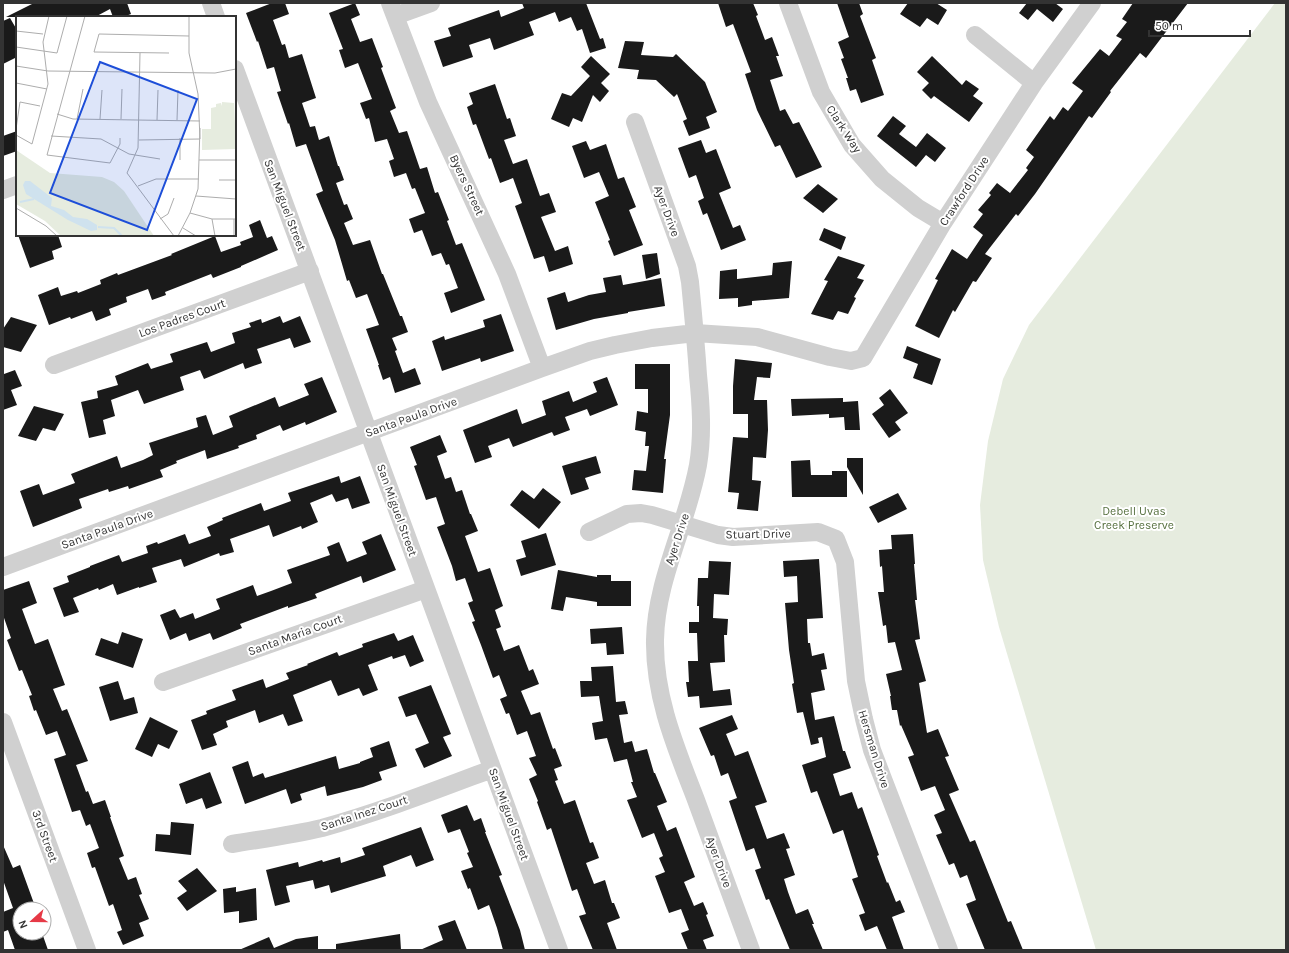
<svg xmlns="http://www.w3.org/2000/svg" width="1289" height="953" font-family="Karla,sans-serif">
  <style>
    .green { fill: #e6ecdf }
    .building { fill: #1a1a1a }
    .lines { fill: none; stroke-linecap: round; stroke-linejoin: round }
    .minor { stroke: #d0d0d0; stroke-width: 18 }
    .labels { text-anchor: middle; stroke-width: 4; stroke-linejoin: round; paint-order: stroke }
    .street-label { font-size: 12px; fill: #333; stroke: #fff }
    .park-label { font-size: 12px; fill: #56703f; stroke: #fff }
    .inset-river { fill: none; stroke: #cfe2ee; stroke-width: 2 }
    .inset-road { fill: none; stroke: #adadad; stroke-width: 1 }
    .view { fill: #1d4ed8; fill-opacity: 0.15; stroke: #1d4ed8; stroke-width: 2 }
    .inset-edge { fill: none; stroke: #333; stroke-width: 2 }
  </style>
  <rect width="100%" height="100%" fill="#fff"/>
  <path class="green" d="M1275 3H1286V950H1096L999 627 983 560 980 505 988 441 1003 379 1029 325Z"/>
  <path class="building" d="M34 3H127L131 14 123 17H113L110 9 95 17H6Z
    M272 3H285L289 14 273 20 282 45 285 44 289 58 302 54 316 98 302 103 310 127 315 126 319 140 329 136 338 166H339L344 180 336 183 344 205 347 204 353 219 344 223 353 245 370 240 382 274H383L400 316H402L408 332 392 338 397 350 395 351 403 373 415 368 421 384 395 393 390 377 383 380 378 365H379L366 329 379 325 367 294 356 298 349 280 347 281 335 240 316 194 323 191 306 144 296 147 289 123 288 124 277 92 281 91 274 67 267 69 258 41 257 42 246 13Z
    M355 3 360 15 351 19 360 42 372 38 383 67 381 68 396 108 390 111 399 133 407 131 420 169 427 167 435 193 438 192 449 220 447 221 456 245 462 243 485 300 451 313 444 293 458 288 449 264 446 265 441 253 432 256 422 230 414 233 409 219 425 213 415 188 412 189 406 173 394 177 389 161 394 159 387 139 375 142 369 118 366 119 360 103 372 99 358 63 345 68 339 50 343 49 329 13Z
    M522 3H586L600 39 603 38 606 48 590 53 582 29 577 31 571 17 559 22 555 12 529 22 534 35 494 50 490 38 469 45 473 57 443 67 434 41 451 36 448 28 499 10 501 17 524 8Z
    M718 3H753L758 15 756 16 765 40 772 37 779 56H776L783 76 770 80 780 111 785 109 793 124 799 122 822 167 796 178 780 145 775 147 757 110 745 74 751 72 733 24 726 27Z
    M837 3H859L863 14 860 16 876 58 872 60 884 95 861 103 856 89 850 91 846 78H848L841 59 844 58 838 42 849 37Z
    M908 3H936L947 10 938 25 927 18 920 27 900 14Z
    M1027 3H1055L1063 9 1053 22 1037 9 1028 20 1019 13Z
    M1133 3H1188L1146 58 1140 53 1110 91 1111 92 1092 118 1089 116 1035 194 1018 216 1016 214 985 254 992 258 976 282 973 281 955 312 953 310 939 338 915 326 938 280 935 279 952 249 967 259 983 235 973 227 983 214 978 210 991 195 989 193 997 183 1010 193 1028 170 1026 168 1034 157 1026 150 1050 116 1054 120 1063 107 1068 111 1083 91 1072 83 1100 49 1109 56 1122 39 1116 36 1127 22 1122 19Z
    M10 18 17 30V57L3 64V21Z
    M625 41 644 42 641 55 673 57 676 54 705 82 717 112 706 117 710 128 689 136 683 121 687 119 677 94 674 97 656 80 637 79 639 70 618 68Z
    M591 56 610 74 601 83 609 91 600 102 593 95 582 122 573 118 569 127 551 119 562 93 571 96 590 76 581 67Z
    M932 56 962 85 966 80 979 89 973 96 983 103 969 122 934 96 931 99 922 90 929 83 917 72Z
    M495 84 507 119 510 118 516 136 504 140 513 164 527 159 540 196 549 193 556 212 541 217 555 251 568 246 573 264 549 272 544 256 534 259 515 206 522 203 513 178 500 183 491 158 489 159 476 124 473 125 467 107 473 104 469 93Z
    M893 116 906 126 899 134 916 147 927 133 946 148 935 162 926 155 916 167 877 136Z
    M17 131V151L3 156V136Z
    M701 140 706 153 716 149 731 188 719 193 733 228 740 225 746 240 721 250 707 213 703 215 698 201 704 198 696 175 689 178 678 148Z
    M586 141 590 150 606 144 618 179 624 177 636 207 629 210 643 245 614 256 608 241 610 240 595 202 609 196 599 172 584 178 572 146Z
    M818 184 838 199 823 213 803 198Z
    M260 220 267 238 272 236 278 250 241 266V267L213 278 211 274 165 292 166 295 152 300 148 289 126 297 127 302 109 309 111 315 96 321 92 311 71 319 70 317 49 325 38 295 58 287 61 296 77 291 78 293 101 284 100 280 117 273 118 275 172 255 171 254 215 236 221 252 241 245 240 242 253 237 249 225Z
    M824 228 846 237 841 250 819 240Z
    M18 235H58L62 247 52 251 54 259 30 268Z
    M657 253 660 274 646 279 642 255Z
    M838 256 865 265 857 278 864 280 854 297 856 298 848 314 838 311 833 320 811 314 828 281 824 280Z
    M792 261 789 298 752 301V305L738 307V298L719 299 720 271 737 269V279L772 275 773 263Z
    M621 275 623 285 661 278 665 306 628 312V313L594 319 556 330 547 298 565 292 568 302 589 295 606 292 603 278Z
    M501 314 514 351 481 362 480 358 442 371 432 341 444 336 445 340 485 327 483 320Z
    M280 316 283 323 300 316 311 342 294 348 290 338 257 349 262 363 245 369 243 363 204 379 200 370 180 377 184 390 144 404 138 390 111 400 115 416 103 420 106 434 89 438 81 402 98 398 97 391 118 385 115 376 148 363 151 369 173 362 170 354 207 342 211 352 235 343 232 333 251 327 249 323 261 319 262 323Z
    M11 317 37 325 21 352 3 347V329Z
    M907 346 941 359 932 385 913 378 918 364 903 358Z
    M735 359 772 363 770 378 757 377 754 400H767L768 430 766 458 753 457 752 480 761 481 758 511 737 509 739 493 728 492 733 437 748 438V414H733V386Z
    M635 364H670V415L664 459H666L663 493 632 490 634 470 646 471 649 446H645L646 432 635 430 637 411 648 413V389H635Z
    M15 370 22 386 11 390 17 405 3 410V372L4 374Z
    M322 377 337 412 306 425 305 422 283 431 280 425 256 435 257 439 238 446 239 448 207 459 205 450 176 461 177 463 160 470 163 477 129 489 128 486 109 492 108 489 79 499 82 508 33 527 20 491 39 484 43 495 75 483 71 474 117 456 121 468 143 460 153 455 149 443 198 427 196 418 206 415 213 435 233 427 229 416 275 397 279 407 309 395 304 384Z
    M607 377 618 405 590 416 587 409 565 417 570 430 554 436 552 432 513 447 509 438 488 446 492 457 475 463 463 430 517 409 522 424 546 415 542 401 569 391 573 402 597 392 593 382Z
    M890 389 908 413 895 422 901 430 889 438 872 414 884 405 879 398Z
    M843 398V402L858 401 860 430H845L844 417 829 418V414L792 416 791 399Z
    M34 406 64 414 55 431 43 428 36 441 18 436Z
    M440 435 447 452 437 456 445 479 451 477 456 492 462 490 470 514H471L478 531 465 536 478 572 490 568 503 606 495 610 501 627 496 629 504 651 519 645 529 671 533 669 539 684 521 691 531 715 540 712 553 749 555 748 562 766 554 769 558 780 555 781 564 804 575 800 590 843 593 842 599 858 586 863 594 884 605 880 612 903H614L620 918 607 923 617 950H593L579 916 586 914 577 889 572 891 551 828 547 830 537 802 538 801 529 779 537 775 529 758 536 756 527 731 517 735 509 713 506 714 500 699 507 696 499 675 493 678 481 645 472 622 475 621 468 603 473 601 465 578 456 581 452 566 437 527 445 524 436 497 426 500 414 466 417 465 410 447Z
    M596 456 601 473 585 478 589 489 571 495 562 466Z
    M847 458H863V495L847 467Z
    M810 460 811 475H832V471H847V497H792L791 461Z
    M339 476 341 483 360 476 370 503 352 509 348 498 336 502 332 494 310 503 318 522 302 529 301 526 273 537 269 525 230 539 234 552 220 556 219 553 184 567 181 559 152 568 157 582 139 588V587L117 595 113 584 99 590 98 588 73 598 79 612 64 617 53 588 69 582 67 576 90 567V566L119 555 122 562 148 553 146 546 157 542 158 544 185 534 189 544 211 536 207 527 223 520 222 518 261 503 264 511 291 501 288 493Z
    M543 488 561 502 539 529 510 505 522 490 534 499Z
    M898 493 907 509 878 523 869 507Z
    M546 533 556 565 521 576 516 560 526 557 521 541Z
    M381 534 396 570 363 583 361 576 315 594 317 598 288 608V606L240 624 242 628 213 640 210 633 189 641 186 633 170 640 160 615 175 609 180 618 193 613 195 619 220 609 216 599 253 585 257 596 271 591 292 583 287 570 330 555 327 547 339 542 347 562 367 554 362 542Z
    M913 534 915 564H914L917 600H915L920 639 915 640 926 681 919 683 927 733 938 729 949 756 945 757 959 790 949 794 970 842 975 840 1008 922 1011 921 1023 950H985L966 904 976 900 967 875 960 878 954 863 949 865 936 835 942 833 934 815 945 810 935 786 921 791 908 757 914 755 901 725 900 726 897 710H892L890 696H891L886 674 902 670 895 642 888 643 886 625 883 626 878 592H884L882 566 880 567 879 550 892 549 891 535Z
    M819 559 823 618 807 619 808 643H810L812 656 824 653 827 669 821 670 825 690 811 693 815 720 834 716 843 751H845L851 768 833 774 840 796 852 792 858 809 862 807 879 855 877 856 887 883 888 882 896 902 900 900 905 912 892 917 904 950H887L877 926 865 931 859 915 865 913 852 879 858 877 843 830 833 834 817 791 811 793 802 765 826 757 822 737 818 738 819 743 811 745 803 712 797 713 792 684 794 683 789 650 785 603 798 602 797 576 784 577 783 561Z
    M709 561 731 562 729 595 714 594 713 618 728 619 727 635H724L725 662 710 663 713 691 730 689 732 705 700 708 699 696 688 697 686 682H689L688 661H698L697 633H689V622H699V606H697L698 578H708Z
    M558 570 597 577V575H611V581H631V606H597V602L566 597 563 611 551 609Z
    M29 581 37 603 22 609 35 644 48 639 65 685 53 689 62 711 67 709 88 761 76 765 86 792 88 791 93 804 105 800 111 817H110L124 856 119 858 128 880 136 877 142 894 139 895 149 919 139 923 144 936 123 945 117 932 122 930 113 904 109 906 95 867 92 868 87 853 99 848 90 824 86 826 80 810 72 812 54 759 66 755 57 731 46 735 36 710 34 711 29 696 32 695 22 670 19 671 7 640 11 638 3 615V590Z
    M622 627 624 654 607 655 606 643 591 644 590 629Z
    M122 632 143 639 133 668 95 655 101 638 118 644Z
    M394 633 398 641 413 635 424 661 410 667 405 655 393 659 392 656 368 665 378 690 363 696 359 688 338 696 331 680 293 695 303 721 288 726 283 714 259 723 255 710 226 721 228 727 213 734 217 745 202 750 191 720 207 714 206 711 236 700 232 690 263 679 266 688 289 679 286 673 308 665 307 664 337 652 339 656 363 647 362 644Z
    M613 666 616 702 625 701 628 714 619 715 624 743 632 741 635 752 647 749 654 773H655L667 802 657 806 667 831 676 827 695 877 684 882 694 906 703 902 708 914 706 915 714 936 703 940 707 950H688L681 933 689 930 681 909 669 913 655 876 665 872 659 858 663 856 654 833 642 838 627 800 637 797 631 782H633L627 759 614 762 607 738 595 740 592 723 603 721 599 696 581 697 580 681H592L591 667Z
    M118 681 124 700 134 697 138 713 110 721 99 687Z
    M431 685 451 734 443 737 452 756 424 768 415 749 429 743 416 714 406 717 398 697Z
    M732 715 738 729 726 734 735 756 748 751 767 802 755 806 767 839 784 833 790 848 786 849 795 875 784 879 788 892 796 914 808 909 814 924H812L823 950H790L769 899 766 900 755 870 761 868 754 848 746 851 729 801 737 798 728 773 721 776 714 755 711 756 699 728Z
    M150 717 178 731 169 749 158 744 152 757 135 749Z
    M389 741 397 766 379 772 382 780 363 787 327 796 325 786 300 794 302 800 291 804 286 789 245 804 232 767 248 761 253 777 263 773 265 778 336 756 339 769 360 763V762L373 757 370 748Z
    M210 772 222 803 206 809 202 798 186 804 179 784Z
    M467 805 474 821 481 818 486 832H485L502 875 499 876 520 930 525 950H503L497 928 489 905 478 910 470 888 468 889 461 871 473 867 467 853 469 852 460 829 448 833 441 815Z
    M171 822 194 824 191 855 155 851 156 834 170 835Z
    M421 827 434 860 416 867 411 855 383 866 386 876 331 893 329 885 315 889 313 880 286 886 290 902 275 906 266 870 298 862 299 867 322 860 323 862 340 857 341 863 365 855 362 848Z
    M3 845 13 868 20 865 36 909H20V933H42L48 950H15L8 930 3 932V912L13 908 3 880Z
    M197 868 217 891 187 911 177 898 187 891 178 881Z
    M236 887V892L256 888 257 920 239 923V911L224 913 223 889Z
    M455 920 467 950H420L443 940 438 926Z
    M400 934 401 950H336V944Z
    M318 936V950H239L269 937 274 948 296 939Z"/>
  <g class="lines">
    <path class="minor" d="M211 3 216 17
      M390 3 428 102 507 274 542 368
      M788 3 821 92 852 145 882 179 918 208 943 223
      M395 16 431 3
      M975 35 1034 83
      M235 69 559 950
      M635 122 687 266 690 282C693 313 696 344 698 375 701 405 703 435 698 465 687 525 656 579 655 640 654 697 676 748 696 800 714 850 733 900 751 950
      M3 190 17 185
      M54 365 310 271
      M589 532 627 514 641 513 652 515 718 535 733 537 818 532 836 539 845 562 856 681 864 719 872 750 885 784 949 950
      M3 567 542 368 590 351 615 345 652 338 695 333 757 337 830 357 851 361 863 358 943 223 1034 83 1092 3
      M163 682 426 589
      M3 722 87 950
      M232 844C262 839 293 835 322 828 380 812 436 790 492 769"/>
  </g>
  <g class="labels">
    <g class="street-label">
      <text transform="translate(844 129) rotate(57)" y="4">Clark Way</text>
      <text transform="translate(467 185) rotate(65)" y="4">Byers Street</text>
      <text transform="translate(964 191) rotate(-57)" y="4">Crawford Drive</text>
      <text transform="translate(285 205) rotate(69)" y="4">San Miguel Street</text>
      <text transform="translate(667 211) rotate(70)" y="4">Ayer Drive</text>
      <text transform="translate(182 318) rotate(-20)" y="4">Los Padres Court</text>
      <text transform="translate(411 417) rotate(-20)" y="4">Santa Paula Drive</text>
      <text transform="translate(397 510) rotate(70)" y="4">San Miguel Street</text>
      <text transform="translate(107 529) rotate(-20)" y="4">Santa Paula Drive</text>
      <text transform="translate(758 534) rotate(-1)" y="4">Stuart Drive</text>
      <text transform="translate(677 539) rotate(-72)" y="4">Ayer Drive</text>
      <text transform="translate(295 635) rotate(-20)" y="4">Santa Maria Court</text>
      <text transform="translate(874 749) rotate(73)" y="4">Hersman Drive</text>
      <text transform="translate(364 813) rotate(-18)" y="4">Santa Inez Court</text>
      <text transform="translate(509 814) rotate(70)" y="4">San Miguel Street</text>
      <text transform="translate(45 836) rotate(70)" y="4">3rd Street</text>
      <text transform="translate(719 862) rotate(70)" y="4">Ayer Drive</text>
    </g>
    <g class="park-label">
      <text x="1134" y="515">Debell Uvas<tspan x="1134" dy="14">Creek Preserve</tspan></text>
    </g>
  </g>
  <g transform="translate(16 16)">
    <rect width="220" height="220" fill="#fff"/>
    <path d="M218 82 220 133 186 134V113H195V92L200 91V88L205 87 206 90V86L218 87ZM0 134 34 157 86 161 98 166 108 175 138 220H45L29 205 0 188Z" fill="#e6ecdf"/>
    <path d="M9 165H14L36 182 35 190 48 194 57 201 71 203 81 209V214L75 215 52 204 10 178 7 169Z" fill="#cfe2ee"/>
    <path class="inset-river" d="M4 186 18 183M82 211 98 212 106 220"/>
    <path class="inset-road" d="M69 0 31 139 94 147 104 128V122M149 0H189M173 0V37L182 78 184 123M0 15 27 18M0 31 41 37 51 0M124 37 122 132 111 157 158 220M153 37 78 36 83 18 173 20M0 50 32 55 199 57 220 53M0 67 31 73M41 98 57 103 184 105M61 103 67 73M84 103 86 74M105 103 106 73M141 104 142 74M161 104 162 74M0 113 4 86 24 90M0 119 16 128 32 68 27 26 33 0M35 120 85 123 113 138 144 143M123 124 184 123M164 144V122M183 144H220M203 164H220M122 170 140 163H183M180 180 220 183M0 192 30 210 41 220M174 197 196 203H220M144 203 152 198 158 182M196 203 199 220M167 212 180 220M162 220 174 197 182 173 184 112M218 220V203"/>
    <path class="view" d="M84 46 181 83 131 214 34 177Z"/>
    <rect width="220" height="220" class="inset-edge"/>
  </g>
  <rect width="1289" height="953" fill="none" stroke="#333333" stroke-width="8"/>
  <g transform="translate(32 921) rotate(249)"><circle r="19" fill="#ffffff" stroke="#adadad"/>
  <path d="M0-3L7 15L0 10L-7 15Z" fill="#e63946"/>
  <text y="-6" font-size="11" font-weight="bold" text-anchor="middle" fill="#333333">N</text>
  </g>
  <path d="M1149 30v6h101v-6" fill="none" stroke="#333333" stroke-width="2"/>
  <text x="1155" y="30" font-size="12" fill="#333333" stroke="#ffffff" stroke-width="3" paint-order="stroke">50 m</text>
</svg>
